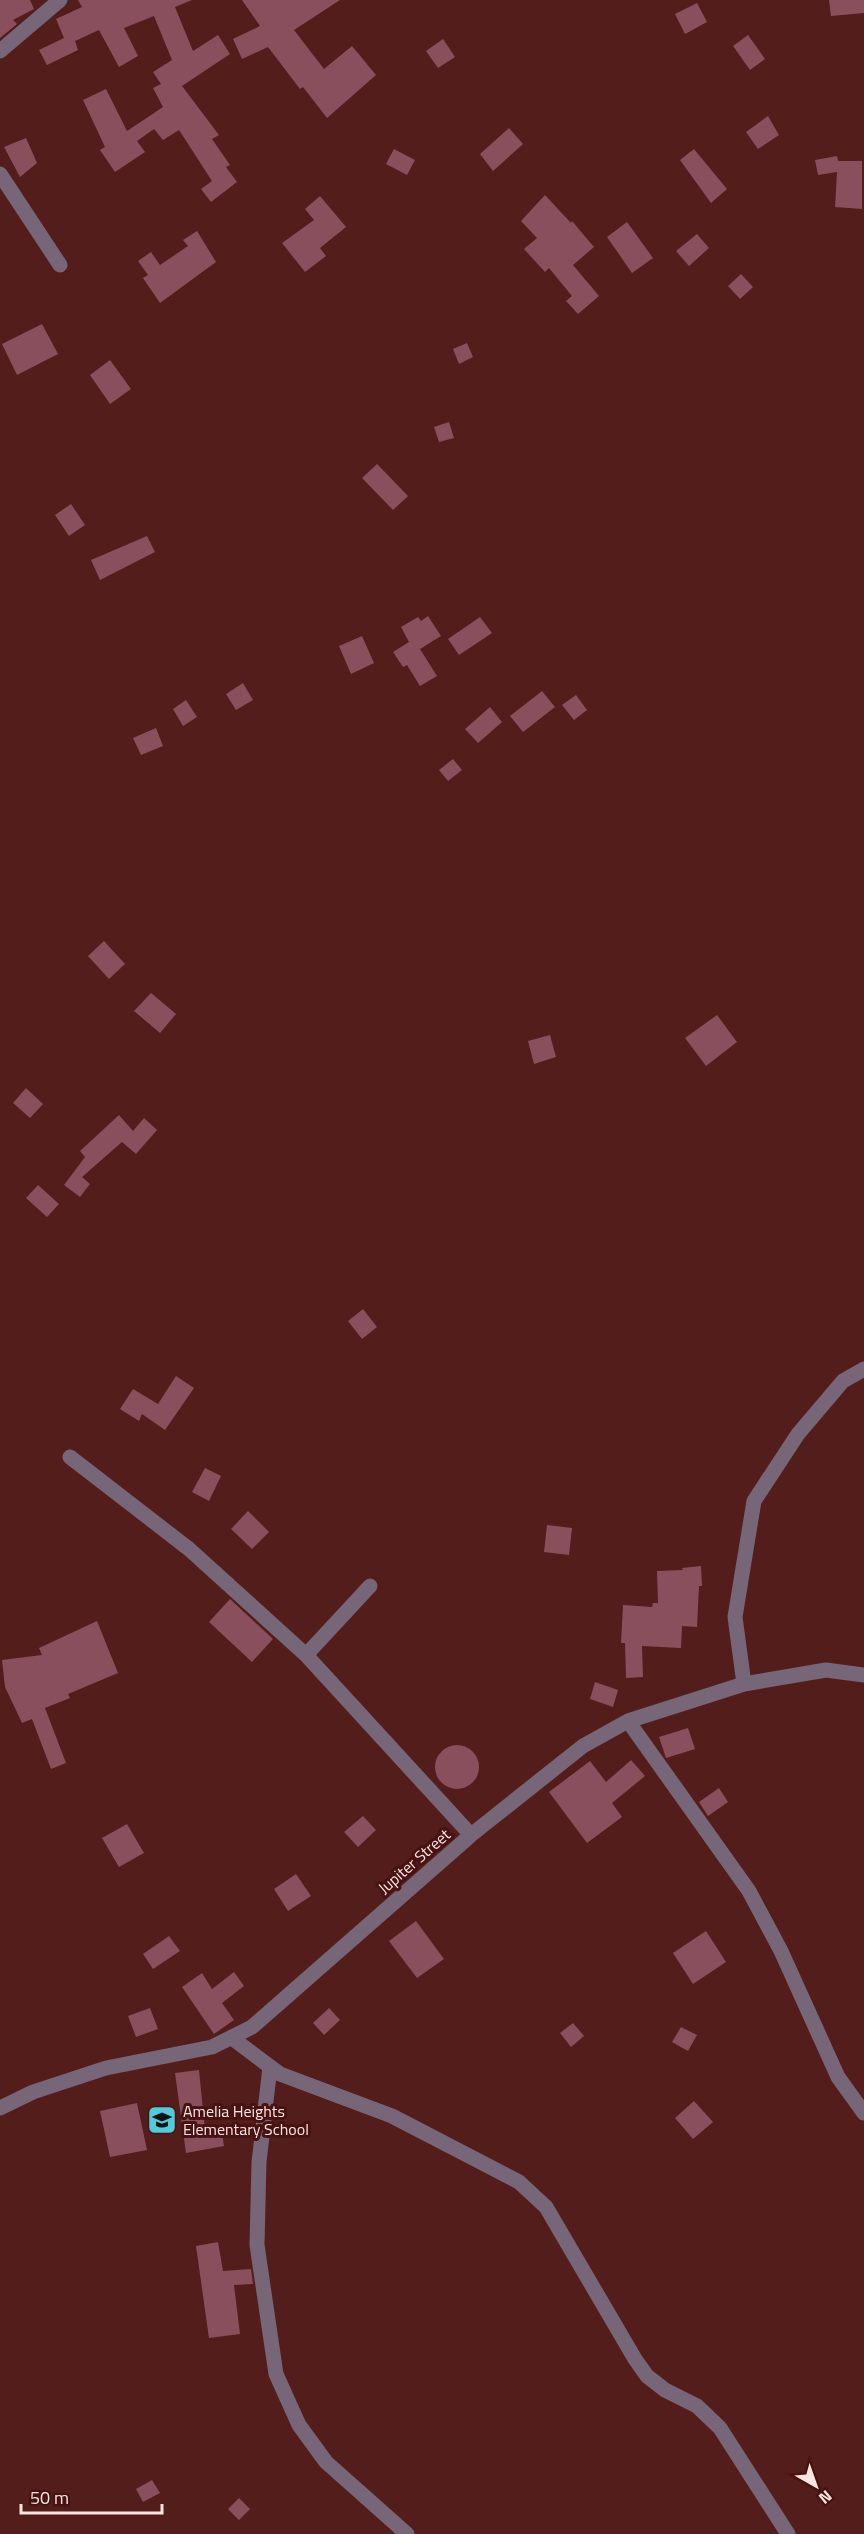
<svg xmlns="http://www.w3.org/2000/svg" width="864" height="2534" font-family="'Titillium Web',sans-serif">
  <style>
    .building { fill: #8a4f5d }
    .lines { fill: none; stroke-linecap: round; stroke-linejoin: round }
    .minor { stroke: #776578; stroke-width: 15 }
    .labels { text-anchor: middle; stroke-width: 6; stroke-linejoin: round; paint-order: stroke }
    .street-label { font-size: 16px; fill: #fbe5e2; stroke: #471211 }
    .poi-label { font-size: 16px; fill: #fbe5e2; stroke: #471211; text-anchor: start }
  </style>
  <rect width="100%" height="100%" fill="#531d1b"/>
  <path class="building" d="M0 0H30L34 9 13 20 17 24 0 38Z
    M78 0H192L175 7 193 51 218 35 230 54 182 86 219 135 212 139 230 165 226 167 237 182 211 202 201 189 212 181 179 130 163 140 154 129 137 141 145 152 115 172 100 150 105 147 83 100 106 89 127 131 163 107 153 88 161 84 153 72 172 60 154 16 124 28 138 56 119 67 99 30 75 41 78 50 47 65 39 50 64 38 56 19 82 7Z
    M242 0H340L294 30 324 69 352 46 376 75 327 118 303 87 300 89 268 47 242 59 233 39 260 26Z
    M829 0H864V13L831 16Z
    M697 3 707 22 685 34 675 14Z
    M748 35 765 59 750 70 733 46Z
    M443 39 455 57 438 68 426 51Z
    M768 116 779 135 758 149 746 132Z
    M509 128 523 144 493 171 480 154Z
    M26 138 37 163 20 177 4 147Z
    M394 149 415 160 407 175 386 164Z
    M694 149 727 189 711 203 680 160Z
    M837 156 838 161H862V209L835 207 837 172 818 175 815 160Z
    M545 195 571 223 572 221 594 247 573 265 599 296 578 314 566 301 572 296 549 268 545 272 524 249 537 238 521 221Z
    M320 196 346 227 320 248 326 256 305 272 282 243 314 220 305 209Z
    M627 222 653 258 632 273 607 237Z
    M197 231 216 262 160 303 143 278 148 275 138 261 151 252 160 265 188 246 183 240Z
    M697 234 709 248 689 266 676 251Z
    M741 274 753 287 740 299 728 286Z
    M42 324 58 354 17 375 2 344Z
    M467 343 473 357 459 364 453 349Z
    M110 360 131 389 110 404 90 375Z
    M449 422 454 438 439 442 434 427Z
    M377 464 408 496 393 510 362 478Z
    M71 504 85 525 69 536 55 515Z
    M147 536 155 552 100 580 91 560Z
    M428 616 441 636 420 649 437 676 420 686 407 665 403 667 393 652 409 642 401 627 418 617 421 621Z
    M480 617 492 633 459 655 448 639Z
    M362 636 374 663 351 674 339 646Z
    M243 683 253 700 236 710 226 694Z
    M542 691 555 707 523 732 510 716Z
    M576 695 587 710 574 720 562 705Z
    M186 700 197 717 183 726 173 709Z
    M490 707 502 722 478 743 465 729Z
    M156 728 163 746 141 755 133 738Z
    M453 759 462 770 448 781 439 770Z
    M104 941 125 964 109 979 88 956Z
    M151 993 176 1014 160 1033 134 1011Z
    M717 1015 737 1042 706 1066 685 1038Z
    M550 1035 556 1057 534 1064 528 1041Z
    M26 1088 43 1104 30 1118 13 1103Z
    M119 1115 133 1131 144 1118 157 1130 136 1154 122 1142 82 1177 90 1184 80 1197 64 1185 85 1157 80 1151Z
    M38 1185 59 1204 47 1217 26 1198Z
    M363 1309 377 1327 362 1339 348 1321Z
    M176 1376 194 1388 165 1430 142 1414 139 1421 120 1409 133 1389 158 1404Z
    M205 1468 221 1476 209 1501 192 1492Z
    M248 1511 269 1532 252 1549 231 1529Z
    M547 1525 572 1528 569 1555 544 1552Z
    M701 1566 702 1586H699L697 1627 682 1626 681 1648 642 1646 643 1677 626 1678 625 1643H621L623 1605 652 1607 653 1603H658L657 1571 683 1570 682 1568Z
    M230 1599 273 1639 252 1662 209 1622Z
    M97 1621 118 1673 68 1694 70 1698 45 1708 66 1763 51 1769 32 1719 22 1723 5 1687 2 1660 42 1655 39 1648Z
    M595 1682 618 1690 613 1707 590 1699Z
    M688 1728 695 1749 666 1758 659 1737Z
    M435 1767a22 22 0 1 1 44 0a22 22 0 1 1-44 0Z
    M631 1760 645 1776 612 1803 622 1817 587 1843 549 1792 590 1761 606 1782Z
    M719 1788 728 1802 708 1816 699 1802Z
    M363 1816 376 1830 358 1847 344 1832Z
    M127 1824 144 1853 119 1867 102 1838Z
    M296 1874 311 1896 288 1911 274 1889Z
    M416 1921 444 1959 417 1978 389 1941Z
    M706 1931 726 1962 693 1984 673 1953Z
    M169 1936 180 1951 153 1969 143 1954Z
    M234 1972 244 1986 222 2003 234 2020 214 2034 182 1987 202 1973 212 1989Z
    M150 2008 158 2029 136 2037 128 2016Z
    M329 2008 340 2020 324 2035 313 2023Z
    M573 2023 584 2036 571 2047 560 2033Z
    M681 2027 697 2035 688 2051 672 2042Z
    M199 2070 205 2130 221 2127 224 2146 186 2153 175 2073Z
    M694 2101 713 2122 693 2139 675 2118Z
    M137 2103 147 2150 110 2157 100 2111Z
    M218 2242 223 2271 251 2269 253 2284 234 2285 240 2334 209 2338 196 2246Z
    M152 2480 160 2493 143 2502 136 2489Z
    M239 2498 250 2509 239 2520 228 2509Z"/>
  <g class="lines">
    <path class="minor" d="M0 51 60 0
      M0 174 60 265
      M70 1457 189 1549 306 1655 471 1835
      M306 1655 370 1586
      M744 1684 735 1617 754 1501 798 1434 843 1381 864 1369
      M628 1721 749 1891 781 1951 838 2077 864 2113
      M232 2038 280 2074 392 2116 519 2182 546 2207 635 2359 647 2376 665 2390 697 2406 720 2428 788 2534
      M270 2067 259 2162 257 2245 276 2374 299 2425 326 2462 407 2534
      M0 2108 33 2092 106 2068 212 2047 252 2027 471 1835 583 1746 628 1721 744 1684 826 1670 864 1675"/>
  </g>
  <defs>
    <g id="school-square" transform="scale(1.5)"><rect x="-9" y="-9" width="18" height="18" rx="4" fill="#52cbd8" stroke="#471211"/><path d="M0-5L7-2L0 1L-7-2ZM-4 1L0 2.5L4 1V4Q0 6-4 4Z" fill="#111"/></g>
  </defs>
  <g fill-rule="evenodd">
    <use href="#school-square" x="162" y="2120"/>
  </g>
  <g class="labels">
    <g class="street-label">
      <text transform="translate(414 1861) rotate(-41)" y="6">Jupiter Street</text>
    </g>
    <g class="poi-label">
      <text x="183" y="2117">Amelia Heights<tspan x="183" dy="18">Elementary School</tspan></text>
    </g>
  </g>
  <g transform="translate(816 2486) rotate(140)" stroke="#471211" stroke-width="4.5" paint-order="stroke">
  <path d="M0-4.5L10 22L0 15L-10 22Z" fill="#fbe5e2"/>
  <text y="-9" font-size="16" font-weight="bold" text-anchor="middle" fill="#fbe5e2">N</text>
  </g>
  <path d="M21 2504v9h141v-9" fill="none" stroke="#fbe5e2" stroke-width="3"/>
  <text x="30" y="2504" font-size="18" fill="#fbe5e2" stroke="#471211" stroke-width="4.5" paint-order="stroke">50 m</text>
</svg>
